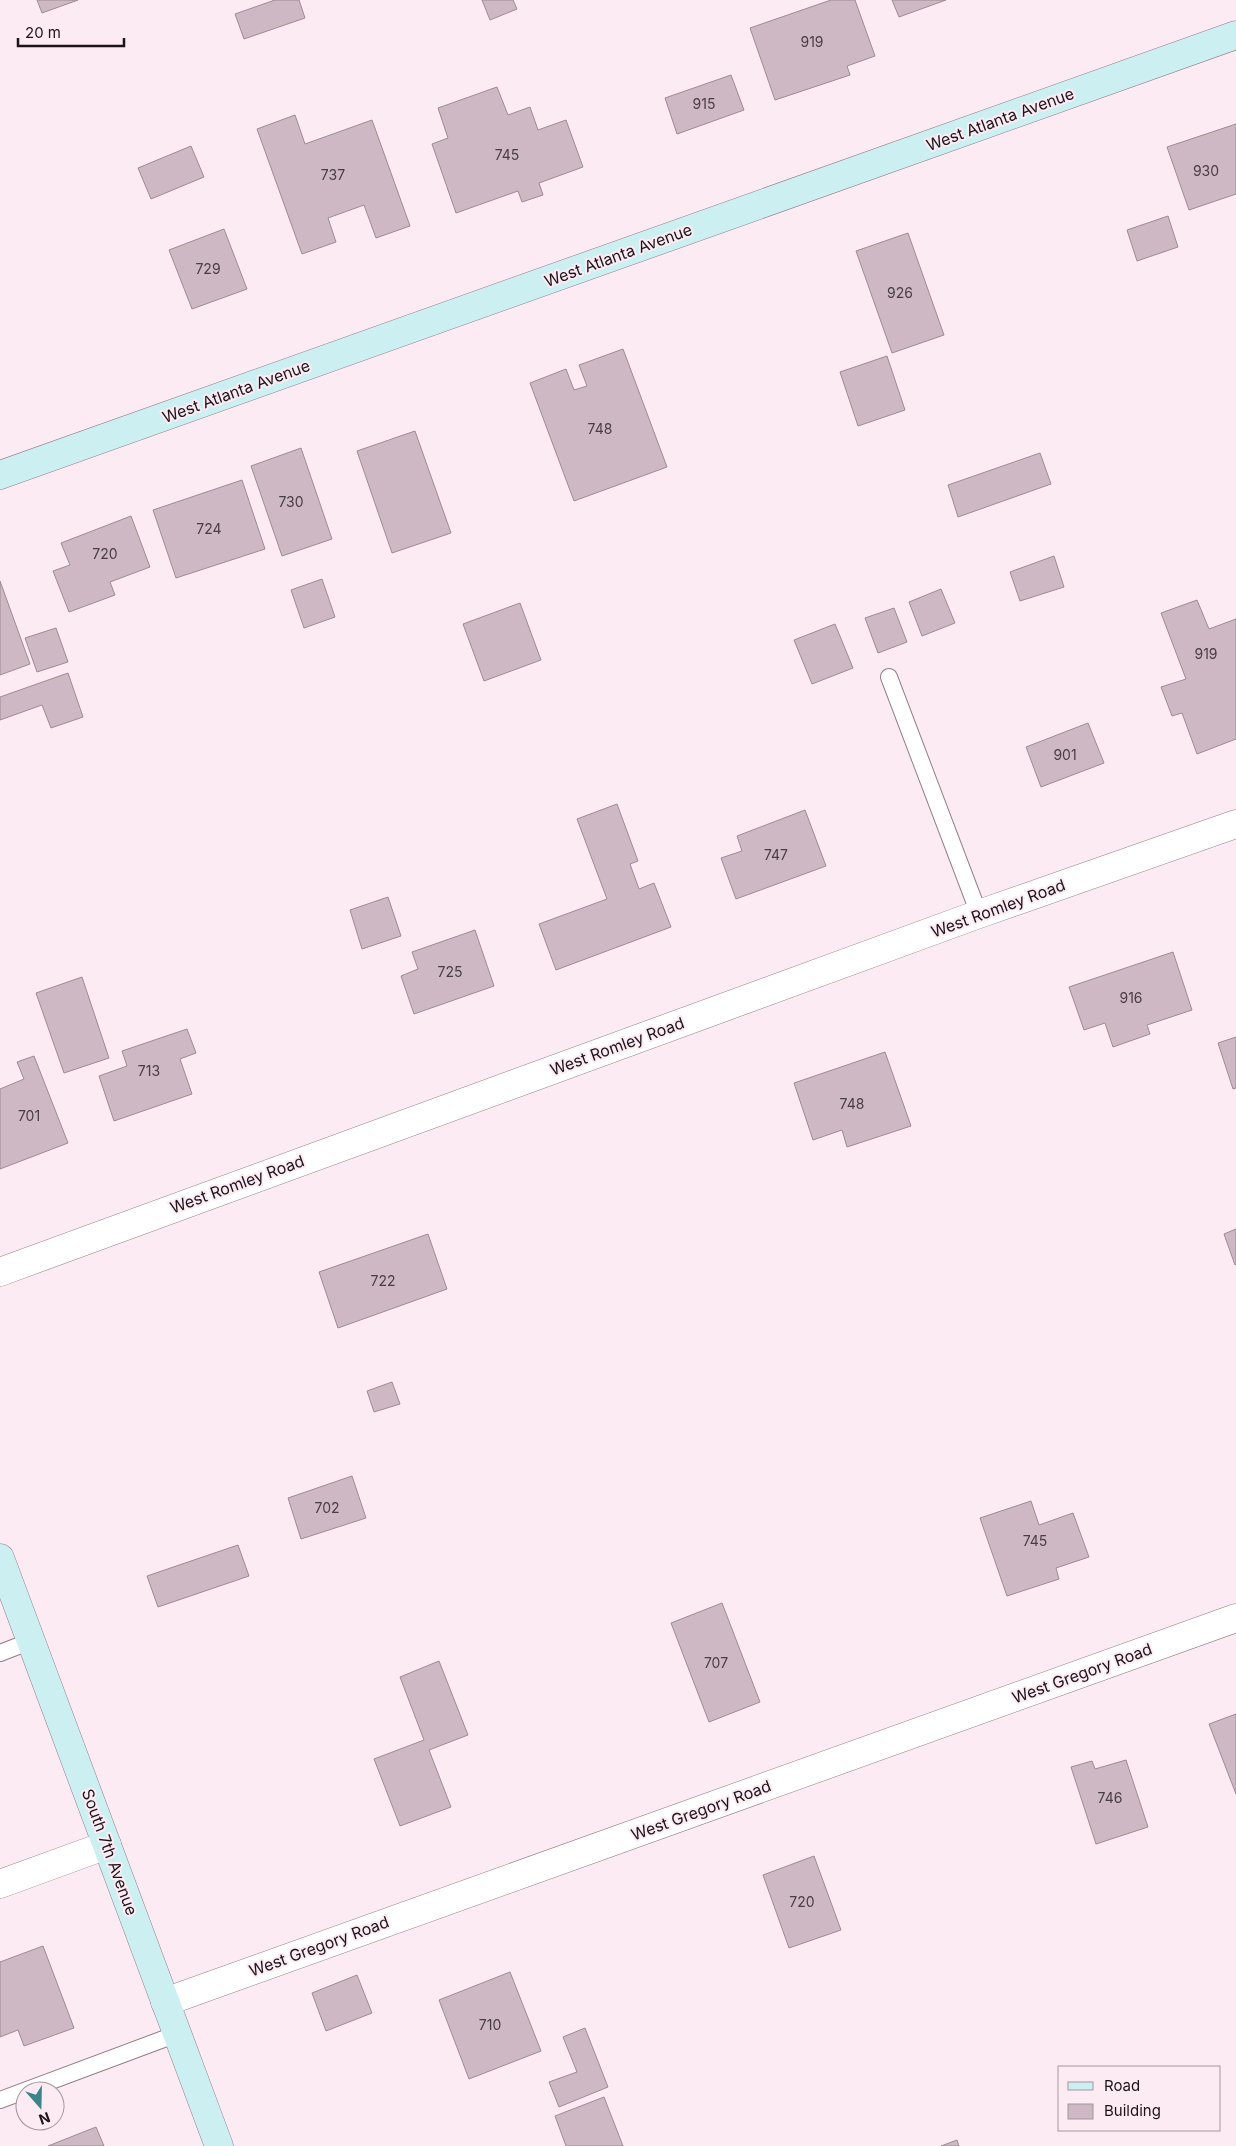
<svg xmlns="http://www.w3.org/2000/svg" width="1236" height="2146" font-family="Inter,sans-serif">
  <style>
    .building { fill: #ceb8c3; stroke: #9e8a94 }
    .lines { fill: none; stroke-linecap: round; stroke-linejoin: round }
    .lane-casing { stroke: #937e89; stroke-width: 18 }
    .street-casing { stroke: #937e89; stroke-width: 29 }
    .secondary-casing { stroke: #937e89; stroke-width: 29 }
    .lane { stroke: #fff; stroke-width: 16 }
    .street { stroke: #fff; stroke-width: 28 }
    .secondary { stroke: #cceff1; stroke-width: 28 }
    .labels { text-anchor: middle; stroke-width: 4; stroke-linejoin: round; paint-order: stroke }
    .number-label { font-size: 14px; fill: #483d43 }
    .street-label { font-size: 16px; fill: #1b1418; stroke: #fdebf4 }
  </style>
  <rect width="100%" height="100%" fill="#fdebf4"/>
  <path class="building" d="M37 0H78L42 13Z
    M275 0H299L305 18 244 39 235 14Z
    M482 0H513L517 9 490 20Z
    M831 0H855L875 56 847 66 850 75 775 100 750 28Z
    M892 0H946L899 17Z
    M731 75 744 110 677 134 665 98Z
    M497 87 508 115 530 107 538 130 566 120 583 167 539 183 543 195 522 202 518 191 456 213 432 144 448 138 438 108Z
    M295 115 305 144 372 120 410 226 376 238 364 205 328 218 336 242 302 254 257 129Z
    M1236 124V194L1189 210 1167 147Z
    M191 146 204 177 151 199 138 168Z
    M1168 216 1178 247 1137 261 1127 230Z
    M224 229 247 289 192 309 169 250Z
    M908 233 944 335 892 353 856 251Z
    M623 349 667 467 574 501 530 383 566 369 574 390 587 386 579 365Z
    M887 356 905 410 858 426 840 372Z
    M415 431 451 533 392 553 357 451Z
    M301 448 332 539 282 556 251 466Z
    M1040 453 1051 484 958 517 948 485Z
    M242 480 265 549 176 578 153 510Z
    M131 516 150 567 110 582 115 595 69 612 53 571 70 565 61 543Z
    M1054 556 1064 587 1020 601 1010 572Z
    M322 579 335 617 304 628 291 590Z
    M0 581 30 664 0 675Z
    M941 589 955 623 922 636 909 602Z
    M1197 600 1209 629 1236 619V739L1197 754 1182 713 1172 716 1161 687 1186 679 1161 613Z
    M520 603 541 660 484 681 463 624Z
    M894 608 907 642 878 653 865 618Z
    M835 624 853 668 812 684 794 640Z
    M56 628 68 662 37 672 25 638Z
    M68 673 83 717 51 728 42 705 0 720V697Z
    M1088 723 1104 763 1041 787 1026 747Z
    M617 804 638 861 630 864 639 889 654 883 671 927 556 970 539 924 607 899 577 819Z
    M805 810 826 866 736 899 721 858 742 851 737 836Z
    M388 897 401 936 362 949 350 910Z
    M475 930 494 986 414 1014 401 976 418 969 412 952Z
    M1173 952 1192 1010 1147 1025 1150 1034 1113 1047 1105 1023 1084 1030 1069 987Z
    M82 977 109 1058 64 1073 36 993Z
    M187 1029 196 1053 180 1059 192 1094 114 1121 99 1076 127 1066 122 1051Z
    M1236 1037V1088L1233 1089 1218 1043Z
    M885 1052 911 1126 847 1147 842 1130 813 1140 794 1083Z
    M34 1056 68 1143 0 1169V1089L24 1079 17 1062Z
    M1236 1229V1264L1235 1265 1224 1234Z
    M428 1234 447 1289 338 1328 319 1272Z
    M392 1382 400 1404 374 1412 367 1391Z
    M352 1476 366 1518 301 1539 288 1498Z
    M1031 1501 1039 1525 1073 1513 1089 1557 1056 1568 1059 1579 1007 1596 980 1518Z
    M238 1545 249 1576 158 1607 147 1576Z
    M722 1603 760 1702 709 1722 671 1623Z
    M439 1661 468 1735 429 1750 451 1807 400 1826 374 1759 424 1740 400 1677Z
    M1236 1714V1794L1209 1724Z
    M1126 1760 1148 1827 1096 1844 1071 1767 1092 1761 1095 1769Z
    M814 1856 841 1930 789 1948 763 1875Z
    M43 1946 74 2028 24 2046 18 2030 0 2037V1962Z
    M510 1972 541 2051 469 2079 439 2000Z
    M357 1975 372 2013 326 2031 312 1993Z
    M585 2028 608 2087 559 2107 549 2082 577 2072 563 2037Z
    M604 2097 623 2146H566L555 2116Z
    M96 2127 104 2146H48Z
    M957 2140 959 2146H941Z"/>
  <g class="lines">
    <g class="lane-casing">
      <path id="lane" d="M889 677 979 914
        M0 1653 31 1641
        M0 2100 177 2034"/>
    </g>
    <g class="street-casing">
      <path id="street" d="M0 1272 979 914 1236 824
        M0 1884 107 1845
        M165 2002 1236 1618"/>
    </g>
    <g class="secondary-casing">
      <path id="secondary" d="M0 475 1236 35
        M0 1558 219 2146"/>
    </g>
    <use href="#lane" class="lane"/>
    <use href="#street" class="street"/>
    <use href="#secondary" class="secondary"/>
  </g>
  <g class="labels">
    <g class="number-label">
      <text x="812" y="47">919</text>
      <text x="704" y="109">915</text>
      <text x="507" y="160">745</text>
      <text x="1206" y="176">930</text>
      <text x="333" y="180">737</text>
      <text x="208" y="274">729</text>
      <text x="900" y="298">926</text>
      <text x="600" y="434">748</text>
      <text x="291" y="507">730</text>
      <text x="209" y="534">724</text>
      <text x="105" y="559">720</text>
      <text x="1206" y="659">919</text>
      <text x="1065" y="760">901</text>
      <text x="776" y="860">747</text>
      <text x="450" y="977">725</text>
      <text x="1131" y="1003">916</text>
      <text x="149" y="1076">713</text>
      <text x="852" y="1109">748</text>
      <text x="29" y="1121">701</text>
      <text x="383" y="1286">722</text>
      <text x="327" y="1513">702</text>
      <text x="1035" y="1546">745</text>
      <text x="716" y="1668">707</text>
      <text x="1110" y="1803">746</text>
      <text x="802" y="1907">720</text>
      <text x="490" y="2030">710</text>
    </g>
    <g class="street-label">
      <text transform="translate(1000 119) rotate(-20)" y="6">West Atlanta Avenue</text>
      <text transform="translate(618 255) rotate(-20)" y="6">West Atlanta Avenue</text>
      <text transform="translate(236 391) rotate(-20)" y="6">West Atlanta Avenue</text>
      <text transform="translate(998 908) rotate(-20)" y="6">West Romley Road</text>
      <text transform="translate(617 1046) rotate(-20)" y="6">West Romley Road</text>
      <text transform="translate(237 1184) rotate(-20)" y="6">West Romley Road</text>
      <text transform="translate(1082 1673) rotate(-20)" y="6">West Gregory Road</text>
      <text transform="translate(701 1810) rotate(-20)" y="6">West Gregory Road</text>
      <text transform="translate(110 1852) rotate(70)" y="6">South 7th Avenue</text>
      <text transform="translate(319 1946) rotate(-20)" y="6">West Gregory Road</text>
    </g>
  </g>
  <rect x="1058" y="2066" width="162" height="65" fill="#fdebf4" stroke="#a3959c"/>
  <rect x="1068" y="2082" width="25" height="8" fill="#cceff1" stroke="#a3959c"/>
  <text x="1104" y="2091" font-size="15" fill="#1b1418">Road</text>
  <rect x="1068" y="2104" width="25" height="15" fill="#ceb8c3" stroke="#a3959c"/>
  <text x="1104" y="2116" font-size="15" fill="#1b1418">Building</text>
  <g transform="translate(40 2106) rotate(160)"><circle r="24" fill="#fdebf4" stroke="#a3959c"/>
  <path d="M0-4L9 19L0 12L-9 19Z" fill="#3b8488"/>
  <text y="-8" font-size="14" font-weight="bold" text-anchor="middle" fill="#1b1418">N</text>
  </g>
  <path d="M18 38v8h106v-8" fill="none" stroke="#1b1418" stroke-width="2.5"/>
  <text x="25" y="38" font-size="15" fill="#1b1418" stroke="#fdebf4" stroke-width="4" paint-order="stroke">20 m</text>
</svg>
